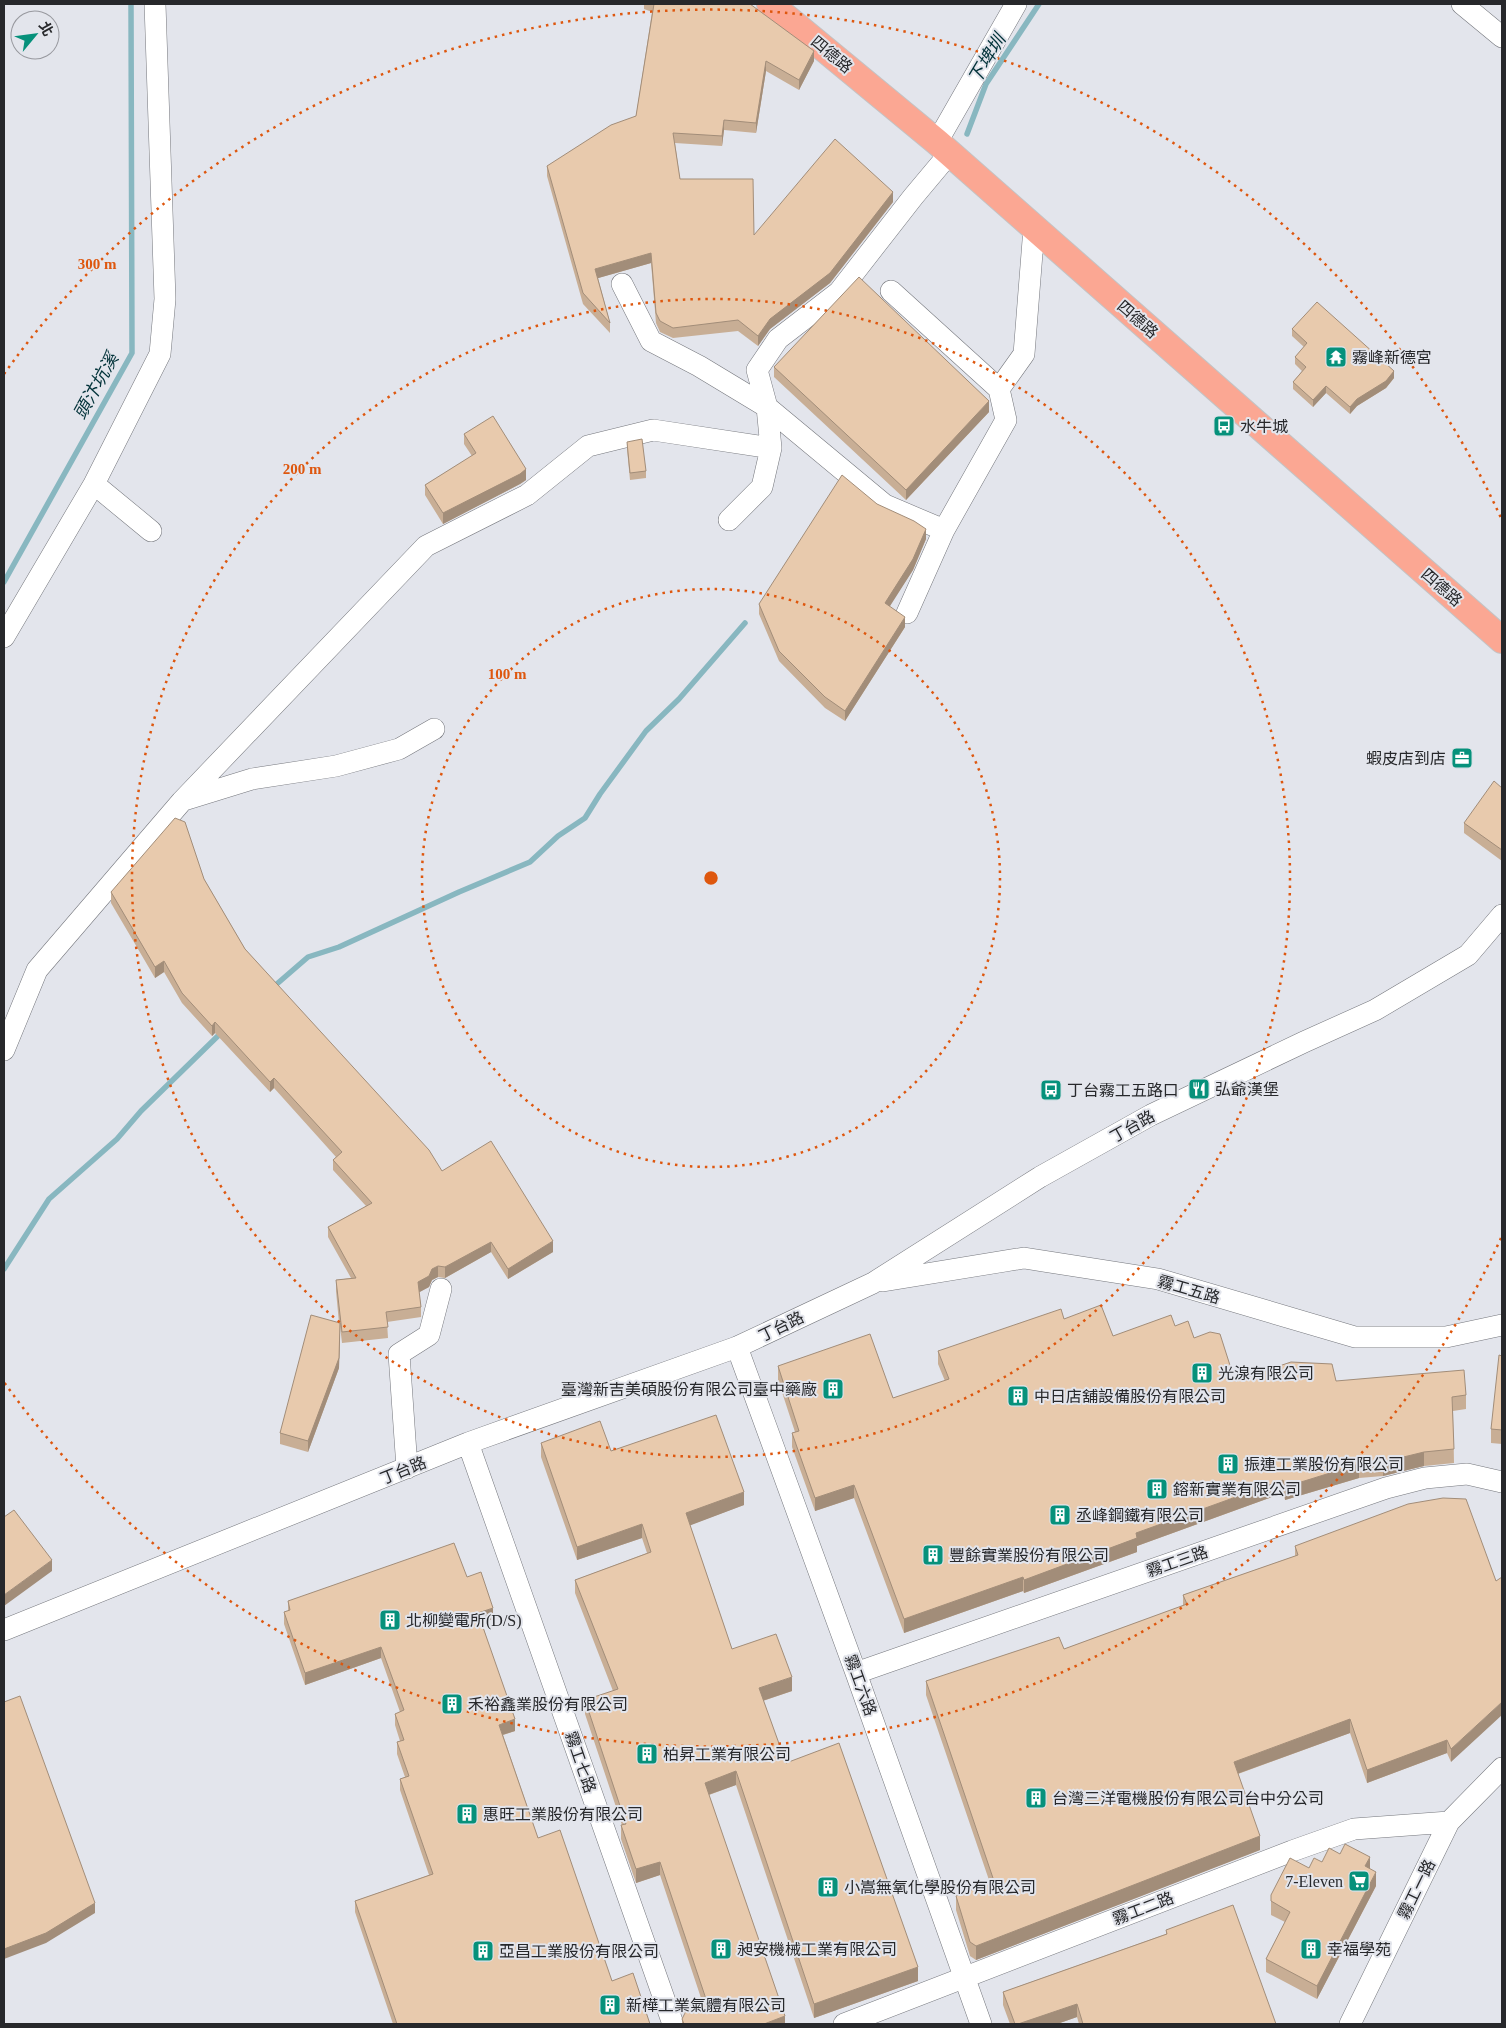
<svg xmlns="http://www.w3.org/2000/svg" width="1506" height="2028" font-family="'Times New Roman','Noto Sans TC',serif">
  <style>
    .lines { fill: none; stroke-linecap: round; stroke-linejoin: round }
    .stream { stroke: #88b7c0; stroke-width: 5.5 }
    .minor-casing { stroke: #75777d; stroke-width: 22 }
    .major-casing { stroke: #c3c3c4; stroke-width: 28 }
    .minor { stroke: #fff; stroke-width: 21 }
    .major { stroke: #fba793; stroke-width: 26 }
    .wall { fill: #c8ae95 }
    .shaded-wall { fill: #a28d79 }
    .building { fill: #e8caad; stroke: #a28d79 }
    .ring { fill: none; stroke: #de570e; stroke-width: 2.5; stroke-dasharray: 2.5 5 }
    .labels { text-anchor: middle; stroke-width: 4; stroke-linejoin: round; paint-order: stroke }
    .street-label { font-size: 16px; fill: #27282b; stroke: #e3e5ec }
    .poi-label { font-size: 16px; fill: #27282b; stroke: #e3e5ec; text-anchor: start }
    .water-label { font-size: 18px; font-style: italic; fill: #023239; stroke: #e3e5ec }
    .centre { fill: #de570e; stroke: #e3e5ec; stroke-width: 2.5 }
    .ring-label { font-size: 15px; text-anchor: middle; font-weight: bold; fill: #de570e; stroke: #e3e5ec; stroke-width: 4; stroke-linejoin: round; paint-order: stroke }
  </style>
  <rect width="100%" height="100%" fill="#e3e5ec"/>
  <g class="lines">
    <path class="stream" d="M967 134 986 84 1039 4
      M4 582 132 353 131 4
      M271 989 308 957 339 947 459 892 530 862 558 836 585 818 600 794 646 731 679 699 745 623
      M4 1269 49 1199 117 1139 141 1111 223 1031"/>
    <g class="minor-casing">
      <path id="minor" d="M1462 4 1502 37
        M937 142 1016 4
        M622 284 651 341 699 366 767 407 885 505 944 530
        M891 291 999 389 1006 420 944 530 907 613
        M999 389 1024 354 1034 228
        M94 484 151 531
        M729 520 762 487 771 448
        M4 637 94 484 160 354 165 299 155 4
        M184 800 252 779 336 766 399 749 434 729
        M4 1050 37 970 182 801 426 546 527 495 588 446 653 430 771 448 767 407 757 370 778 339 839 292 913 197 949 154
        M883 1281 1024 1258 1158 1279 1355 1337H1446L1502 1325
        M737 1347 856 1673 981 2024
        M468 1443 673 2024
        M407 1468 399 1354 429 1335 441 1289
        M4 1630 468 1443 737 1347 873 1283 1040 1177 1151 1115 1304 1042 1375 1010 1468 955 1502 915
        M856 1673 1386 1488 1425 1478 1467 1474 1502 1482
        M844 2024 1292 1851 1354 1829 1449 1822
        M1350 2024 1449 1822 1502 1768"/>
    </g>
    <g class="major-casing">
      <path id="major" d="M770 4 937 142 1502 640"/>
    </g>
    <use href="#minor" class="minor"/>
    <use href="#major" class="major"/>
  </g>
  <path class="wall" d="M644 4H750L814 61 799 90 766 71 756 133 724 130 722 146 675 143 680 179 754 235 893 202 830 283 770 329 758 346 738 331 673 338 660 332 656 323 651 263 598 278 610 323V333L583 304 547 176V166L636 116 652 12 644 9Z
    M1292 329 1394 378 1386 388 1357 406 1350 414 1326 393 1313 407 1293 389V382L1302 371 1295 364V357L1304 347 1292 336Z
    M774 367 989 412 906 500 774 377Z
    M464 434 526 480 520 484 443 524 425 495V485L472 456 464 444Z
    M627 442 646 471V478L630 480 627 449Z
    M877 504 926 539 913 570 889 606 905 627 845 721 825 708 779 661 759 614V604Z
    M1502 788V861L1464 833V823Z
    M204 879 245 949 442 1171 553 1252 508 1279 491 1252 445 1278 438 1277 432 1280 429 1287 419 1292 421 1307V1317L387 1322 388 1338 342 1343 340 1326 339 1368 308 1452 280 1444V1433L339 1323 336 1291V1280L351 1278 328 1237V1227L366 1206 333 1170V1160L336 1157 274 1088 270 1092 215 1033 212 1036 182 1003 164 972 155 978 111 903V892Z
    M1064 1319 1113 1336 1175 1326 1194 1338 1235 1381H1336L1466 1395V1409L1453 1411 1454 1463 1424 1466 1383 1476 1359 1478 1285 1500 1283 1493 1137 1546V1552L1024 1593 1023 1591 904 1633 854 1498 815 1511 792 1447V1433L795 1432 778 1380V1366L893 1398 945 1381 938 1364V1351Z
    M1502 1356V1444L1491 1443V1429Z
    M541 1443 611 1451 744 1505 690 1525 732 1649 792 1691 763 1701 786 1763 918 1981 814 2018 736 1785 709 1795 785 2024H682V2019L702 2001 660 1875 636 1883 621 1839V1825H622L585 1714V1700L613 1691 575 1593V1580L647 1553 642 1538 577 1560 541 1457Z
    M1466 1499 1451 1762 1447 1753 1367 1783 1350 1733 1238 1774 1260 1850 976 1960 970 1956 956 1910V1896L990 1883 926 1695V1681L1064 1649 1183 1606V1595L1295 1556V1546Z
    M467 1577 493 1619 482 1623 515 1731 503 1735 538 1838 612 1981 650 2024H393L355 1912V1901L429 1875 400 1790V1779L405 1777 397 1754V1742L400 1741 395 1725V1714L400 1712 381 1658 305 1685 284 1624V1612L288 1611V1601Z
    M1322 1862 1370 1869 1376 1886 1317 1999 1266 1972V1959L1285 1922 1271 1915V1895L1309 1868Z
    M1166 1930 1276 2024H1079L1077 2017 1057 2024H1010L1003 2005V1992L1166 1934Z"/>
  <path class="shaded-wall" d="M814 51V61L799 90V80Z
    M766 61V71L756 133V123Z
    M724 120V130L722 146V136Z
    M893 192V202L830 283 770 329 758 346V336L770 319Z
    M651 253V263L595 279V269Z
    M1394 371V378L1386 388 1357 406 1350 414V407L1357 399Z
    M1326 386V393L1313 407V400Z
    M989 401V412L906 500V490Z
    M526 469V480L520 484 443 524V513Z
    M926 529V539L913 570 885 614V603Z
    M905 617V627L845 721V711Z
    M164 961V972L155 978V967Z
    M215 1022V1033L212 1036V1026Z
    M274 1078V1088L270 1092V1082Z
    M553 1241V1252L508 1279V1269Z
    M491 1242V1252L445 1278V1267Z
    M438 1266V1277L432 1280 429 1287 418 1293V1282L432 1269Z
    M340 1334 339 1368 308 1452V1441Z
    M1424 1452V1466L1383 1476V1462Z
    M1359 1464V1478L1285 1500V1487Z
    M1283 1480V1493L1137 1546V1552L1024 1593V1580L1136 1533Z
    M854 1485V1498L815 1511V1498Z
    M744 1492V1505L686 1527V1513Z
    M642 1524V1538L577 1560V1547Z
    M52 1560V1571L4 1606V1595Z
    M1023 1577V1591L904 1633V1619Z
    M493 1608V1619L478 1625V1613Z
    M381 1647V1658L305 1685V1673Z
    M792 1677V1691L759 1702V1688Z
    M1502 1702V1715L1451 1762V1749Z
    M515 1719V1731L499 1736V1725Z
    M1350 1719V1733L1234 1775V1762Z
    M1447 1740V1753L1367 1783V1770Z
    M736 1771V1785L705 1796V1783Z
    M1260 1836V1850L976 1960V1946Z
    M1370 1857V1871L1365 1866Z
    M660 1862V1875L636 1883V1869Z
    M1376 1872V1886L1317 1999V1986Z
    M95 1903V1913L46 1943 4 1959V1949Z
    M918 1967V1981L814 2018V2004Z
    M1077 2004V2017L1057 2024H1018Z
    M785 2016V2024H764Z"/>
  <path class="building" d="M654 4H750L814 51 799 80 766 61 756 123 724 120 722 136 673 133 680 179H753L754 235 835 139 893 192 830 273 770 319 758 336 738 320 673 328 660 321 656 313 651 253 595 269 610 323 583 293 547 166 611 125 636 116Z
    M859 277 989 401 906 490 774 367Z
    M1317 302 1394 371 1386 381 1357 399 1350 407 1326 386 1313 400 1293 382 1306 367 1295 357 1307 343 1292 329Z
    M493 416 526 469 520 474 443 513 425 485 476 453 464 434Z
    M642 439 646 471 630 473 627 442Z
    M842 475 877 504 914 521 926 529 913 559 885 603 905 617 845 711 825 697 779 651 759 604Z
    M1494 781 1502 788V850L1464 823Z
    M175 818 185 822 204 879 245 949 429 1150 442 1171 491 1141 553 1241 508 1269 491 1242 445 1267 438 1266 432 1269 429 1276 418 1282 421 1307 386 1312 388 1327 342 1332 336 1280 356 1278 328 1227 372 1203 333 1160 342 1152 274 1078 270 1082 215 1022 212 1026 182 993 164 961 155 967 111 892Z
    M1101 1305 1113 1336 1171 1315 1175 1326 1188 1321 1194 1338 1210 1332 1220 1334 1235 1381 1291 1362 1332 1364 1336 1381 1464 1370 1466 1395 1452 1397 1454 1449 1424 1452 1383 1462 1359 1464 1285 1487 1283 1480 1136 1533 1137 1538 1024 1580 1023 1577 904 1619 854 1485 815 1498 792 1433 799 1431 778 1366 870 1334 893 1398 949 1379 938 1351 1061 1309 1064 1319Z
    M311 1315 340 1323 339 1358 308 1441 280 1433Z
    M1499 1355 1502 1356V1430L1491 1429Z
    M716 1415 744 1492 686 1513 732 1649 776 1634 792 1677 759 1688 786 1763 839 1743 918 1967 814 2004 736 1771 705 1783 785 2016 764 2024H684L682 2019 685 2013V2007L706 1999 660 1862 636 1869 621 1825 626 1824 585 1700 618 1689 575 1580 651 1552 642 1524 577 1547 541 1443 600 1421 611 1451Z
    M1443 1498 1466 1499 1496 1581 1502 1577V1702L1451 1749 1447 1740 1367 1770 1350 1719 1234 1762 1260 1836 976 1946 970 1942 956 1896 994 1881 926 1681 1059 1637 1064 1649 1187 1604 1183 1595 1298 1555 1295 1546 1408 1504Z
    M14 1510 52 1560 4 1595V1517Z
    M454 1543 467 1577 481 1572 493 1608 478 1613 515 1719 499 1725 538 1838 560 1830 612 1981 633 1973 650 2024H397L355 1901 433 1874 400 1779 409 1776 397 1742 404 1740 395 1714 404 1710 381 1647 305 1673 284 1612 290 1610 288 1601Z
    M20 1696 95 1903 46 1933 4 1949V1702Z
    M1345 1844 1370 1857 1365 1866 1376 1872 1317 1986 1266 1959 1290 1912 1271 1901V1895L1290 1858 1309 1868 1314 1858 1322 1862 1329 1848 1340 1854Z
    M1233 1905 1276 2024H1083L1077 2004 1018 2024H1015L1003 1992 1167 1934 1166 1930Z"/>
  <g class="ring">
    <circle cx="711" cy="878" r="289"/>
    <circle cx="711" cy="878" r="579"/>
    <path d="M1501 1238A868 868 0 0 1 4 1382M4 374A868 868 0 0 1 1501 518"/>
  </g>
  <defs>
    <g id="temple-square" transform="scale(1.125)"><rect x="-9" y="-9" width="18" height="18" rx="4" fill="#06917b" stroke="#e3e5ec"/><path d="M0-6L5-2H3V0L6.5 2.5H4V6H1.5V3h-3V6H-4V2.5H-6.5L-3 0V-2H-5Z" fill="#fff"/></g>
    <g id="bus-square" transform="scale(1.125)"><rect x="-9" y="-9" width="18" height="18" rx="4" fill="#06917b" stroke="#e3e5ec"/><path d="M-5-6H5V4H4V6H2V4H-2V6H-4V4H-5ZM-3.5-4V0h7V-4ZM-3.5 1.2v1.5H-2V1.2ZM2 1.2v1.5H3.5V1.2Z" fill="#fff"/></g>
    <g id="office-square" transform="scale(1.125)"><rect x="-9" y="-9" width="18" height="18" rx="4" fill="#06917b" stroke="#e3e5ec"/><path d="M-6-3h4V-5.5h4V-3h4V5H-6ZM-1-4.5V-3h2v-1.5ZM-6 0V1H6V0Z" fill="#fff"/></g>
    <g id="restaurant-square" transform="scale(1.125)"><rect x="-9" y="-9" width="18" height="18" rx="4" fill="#06917b" stroke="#e3e5ec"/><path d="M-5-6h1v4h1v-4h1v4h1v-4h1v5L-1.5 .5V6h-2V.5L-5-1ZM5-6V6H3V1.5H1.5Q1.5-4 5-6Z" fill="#fff"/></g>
    <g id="building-square" transform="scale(1.125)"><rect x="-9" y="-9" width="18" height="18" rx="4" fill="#06917b" stroke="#e3e5ec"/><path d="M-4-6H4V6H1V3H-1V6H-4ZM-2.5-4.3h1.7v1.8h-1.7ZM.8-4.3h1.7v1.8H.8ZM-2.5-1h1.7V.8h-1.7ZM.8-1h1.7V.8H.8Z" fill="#fff"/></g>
    <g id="supermarket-square" transform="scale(1.125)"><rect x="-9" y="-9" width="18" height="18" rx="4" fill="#06917b" stroke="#e3e5ec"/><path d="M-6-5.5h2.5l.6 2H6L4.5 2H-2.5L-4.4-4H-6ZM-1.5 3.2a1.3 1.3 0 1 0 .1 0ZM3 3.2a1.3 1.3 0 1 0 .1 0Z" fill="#fff"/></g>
  </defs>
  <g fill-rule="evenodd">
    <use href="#temple-square" x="1336" y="357"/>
    <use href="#bus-square" x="1224" y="426"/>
    <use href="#office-square" x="1462" y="758"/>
    <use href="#restaurant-square" x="1199" y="1089"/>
    <use href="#bus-square" x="1051" y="1090"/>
    <use href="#building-square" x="1202" y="1373"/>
    <use href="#building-square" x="833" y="1389"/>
    <use href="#building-square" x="1018" y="1396"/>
    <use href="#building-square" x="1228" y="1464"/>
    <use href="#building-square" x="1157" y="1489"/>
    <use href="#building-square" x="1060" y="1515"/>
    <use href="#building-square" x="933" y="1555"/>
    <use href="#building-square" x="390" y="1620"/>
    <use href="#building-square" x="452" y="1704"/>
    <use href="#building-square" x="647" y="1754"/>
    <use href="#building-square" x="1036" y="1798"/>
    <use href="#building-square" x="467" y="1814"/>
    <use href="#supermarket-square" x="1359" y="1881"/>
    <use href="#building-square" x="828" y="1887"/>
    <use href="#building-square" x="721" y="1949"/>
    <use href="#building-square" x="1311" y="1949"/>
    <use href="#building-square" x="483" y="1951"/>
    <use href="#building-square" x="610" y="2005"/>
  </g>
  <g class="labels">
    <g class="street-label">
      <text transform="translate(832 54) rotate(40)" y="6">四德路</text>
      <text transform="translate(1138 319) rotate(41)" y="6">四德路</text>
      <text transform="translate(1442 587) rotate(41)" y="6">四德路</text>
      <text transform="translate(1132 1126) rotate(-29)" y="6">丁台路</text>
      <text transform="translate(1189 1289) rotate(16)" y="6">霧工五路</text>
      <text transform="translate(781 1326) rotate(-26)" y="6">丁台路</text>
      <text transform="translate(403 1470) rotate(-22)" y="6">丁台路</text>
      <text transform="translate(1177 1561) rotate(-19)" y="6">霧工三路</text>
      <text transform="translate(861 1685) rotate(70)" y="6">霧工六路</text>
      <text transform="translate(581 1762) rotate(71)" y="6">霧工七路</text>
      <text transform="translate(1416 1889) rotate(-64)" y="6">霧工一路</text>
      <text transform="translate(1143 1908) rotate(-21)" y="6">霧工二路</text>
    </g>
    <g class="poi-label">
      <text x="1352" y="363">霧峰新德宮</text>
      <text x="1240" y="432">水牛城</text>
      <text x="1446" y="764" text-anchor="end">蝦皮店到店</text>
      <text x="1215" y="1095">弘爺漢堡</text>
      <text x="1067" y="1096">丁台霧工五路口</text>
      <text x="1218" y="1379">光湶有限公司</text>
      <text x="817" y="1395" text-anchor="end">臺灣新吉美碩股份有限公司臺中藥廠</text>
      <text x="1034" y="1402">中日店舖設備股份有限公司</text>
      <text x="1244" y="1470">振連工業股份有限公司</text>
      <text x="1173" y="1495">鎔新實業有限公司</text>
      <text x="1076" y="1521">丞峰鋼鐵有限公司</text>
      <text x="949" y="1561">豐餘實業股份有限公司</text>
      <text x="406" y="1626">北柳變電所(D/S)</text>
      <text x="468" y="1710">禾裕鑫業股份有限公司</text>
      <text x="663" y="1760">柏昇工業有限公司</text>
      <text x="1052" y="1804">台灣三洋電機股份有限公司台中分公司</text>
      <text x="483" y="1820">惠旺工業股份有限公司</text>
      <text x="1343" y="1887" text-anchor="end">7-Eleven</text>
      <text x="844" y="1893">小嵩無氧化學股份有限公司</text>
      <text x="737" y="1955">昶安機械工業有限公司</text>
      <text x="1327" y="1955">幸福學苑</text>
      <text x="499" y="1957">亞昌工業股份有限公司</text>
      <text x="626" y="2011">新樺工業氣體有限公司</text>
    </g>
    <g class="water-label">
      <text transform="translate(987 59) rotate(-59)" y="6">下埤圳</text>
      <text transform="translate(96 386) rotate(-61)" y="6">頭汴坑溪</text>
    </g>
  </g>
  <circle cx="711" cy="878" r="8" class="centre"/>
  <g class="ring-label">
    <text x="97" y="269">300 m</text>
    <text x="302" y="474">200 m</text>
    <text x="507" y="679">100 m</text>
  </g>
  <rect width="1506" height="2028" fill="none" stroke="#27282b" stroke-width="10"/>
  <g transform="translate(35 35) rotate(61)"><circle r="24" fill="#e3e5ec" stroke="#98999f"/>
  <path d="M0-4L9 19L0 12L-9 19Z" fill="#06917b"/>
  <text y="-8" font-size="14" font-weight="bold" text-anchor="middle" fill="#27282b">北</text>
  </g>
</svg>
